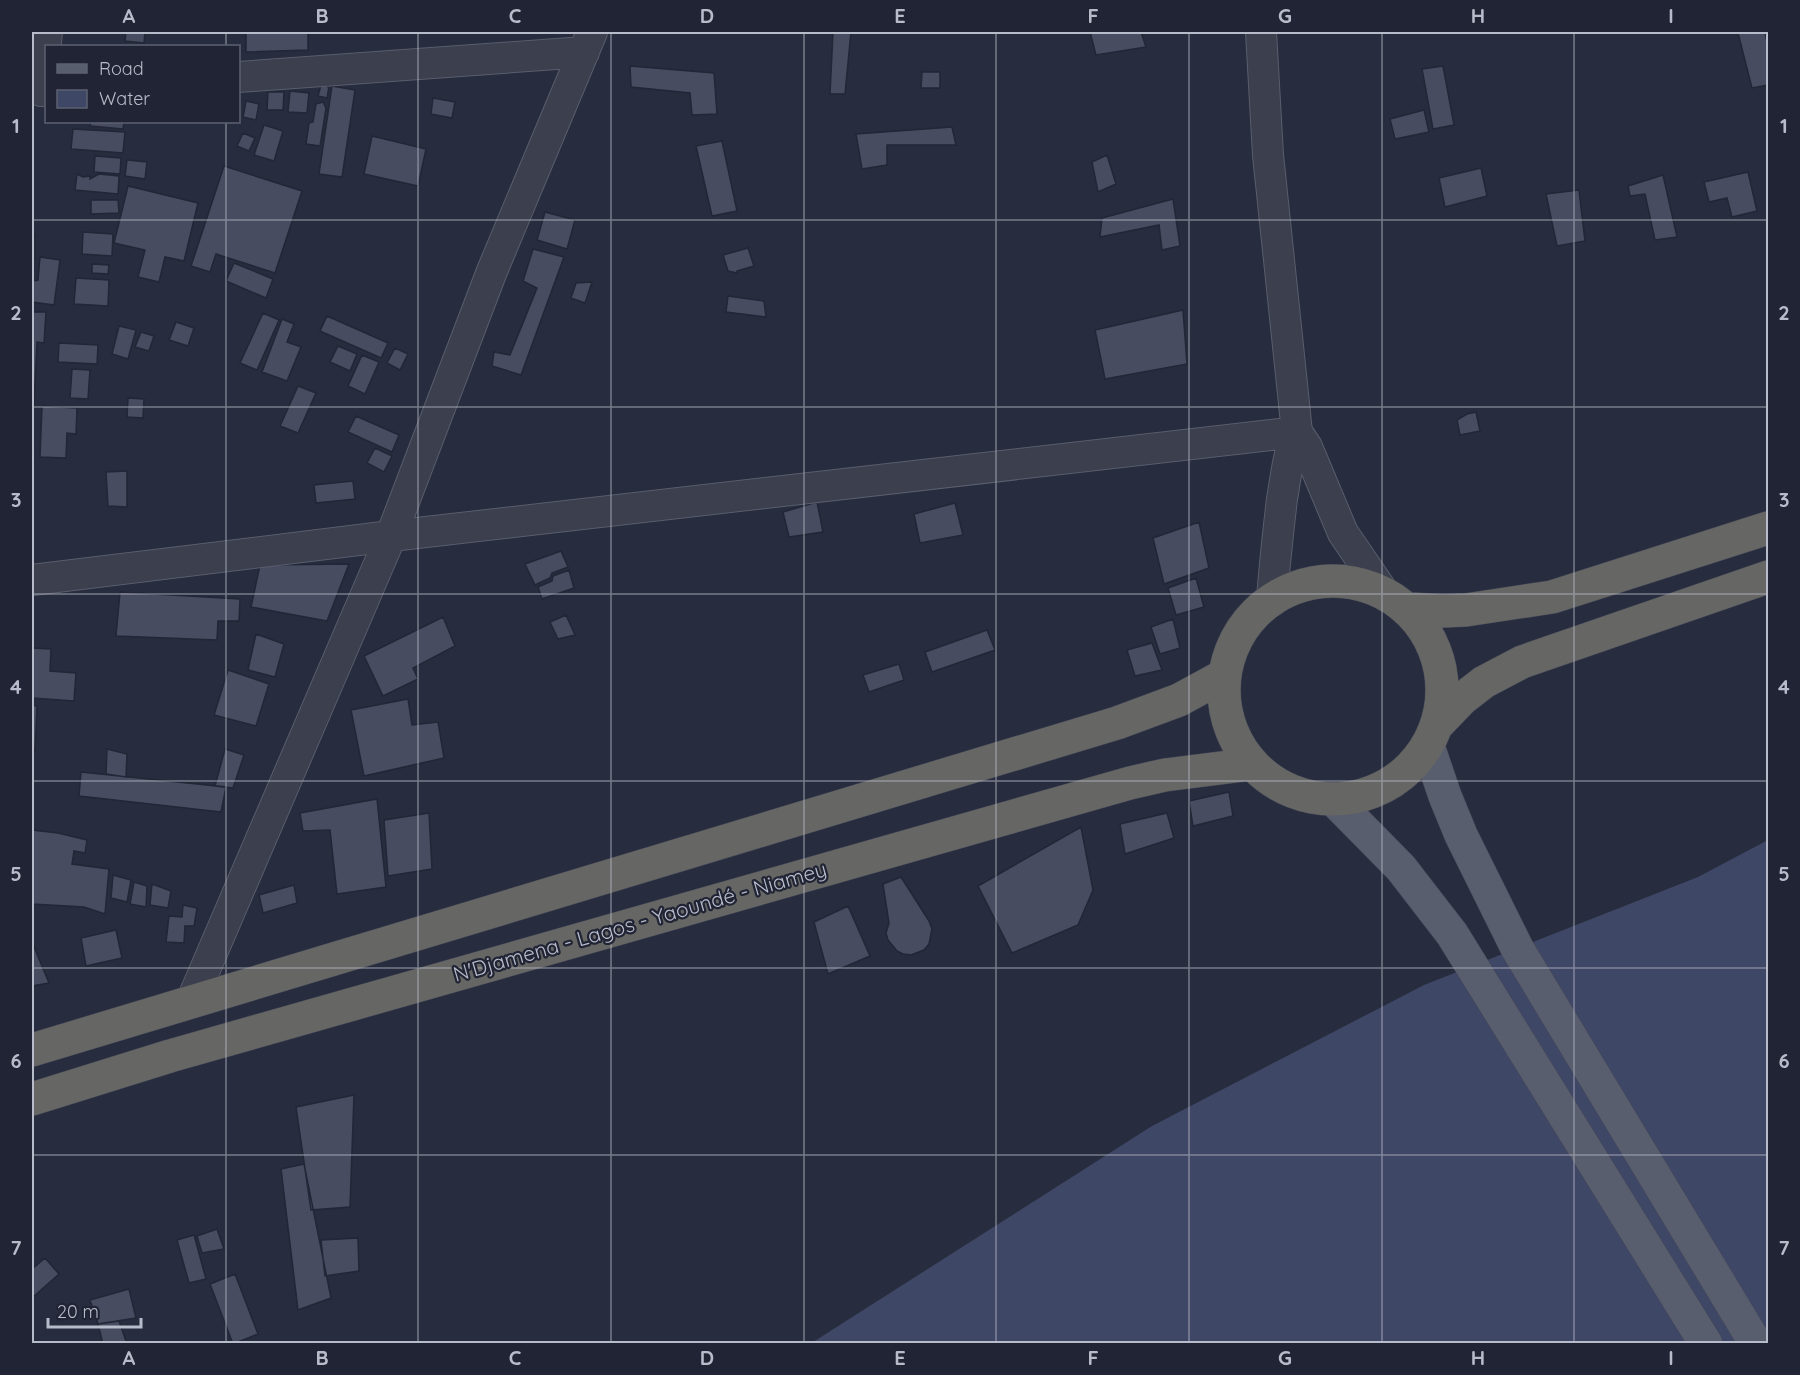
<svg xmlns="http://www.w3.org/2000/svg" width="1800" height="1375" font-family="Quicksand,sans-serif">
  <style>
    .water { fill: #3f4766 }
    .building { fill: #474c60; stroke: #222636; stroke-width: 1.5 }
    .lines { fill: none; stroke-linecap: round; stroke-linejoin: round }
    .minor-casing { stroke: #595d6c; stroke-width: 32 }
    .primary-casing { stroke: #454858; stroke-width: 34 }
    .trunk-casing { stroke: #464a59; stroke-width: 34 }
    .minor { stroke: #3b3f4e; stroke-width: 30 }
    .primary { stroke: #595e6e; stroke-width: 33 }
    .trunk { stroke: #666664; stroke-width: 33 }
    .grid { fill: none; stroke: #b8bbc9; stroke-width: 1.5; stroke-opacity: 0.55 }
    .labels { text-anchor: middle; stroke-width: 4.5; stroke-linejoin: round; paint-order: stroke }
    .street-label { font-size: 21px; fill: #b8bbc9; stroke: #202434 }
    .neatline { fill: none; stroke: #b8bbc9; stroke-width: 2 }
    .grid-label { font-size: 20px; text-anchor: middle; font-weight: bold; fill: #b8bbc9 }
  </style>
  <rect width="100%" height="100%" fill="#272d3e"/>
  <path class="water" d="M1768 840V1343L810 1344 1152 1126 1424 985 1698 877Z"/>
  <path class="building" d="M126 32H145L144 43 125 41Z
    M246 32H308V50L246 52Z
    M833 32H851L845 94H830Z
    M1090 32H1141L1146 47 1096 55Z
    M1744 32H1765L1768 47V85L1752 88 1738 33Z
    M630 66 714 73 717 114 692 115 690 93 631 87Z
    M1443 66 1454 125 1433 129 1422 69Z
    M922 72H940V88H921Z
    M321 85 329 87 327 98 318 96Z
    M332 86 355 90 342 177 319 174Z
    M290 91 309 93 307 113 288 112Z
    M268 92H284L283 110H267Z
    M433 98 455 102 452 118 431 114Z
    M246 101 259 104 256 120 243 117Z
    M323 102 326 108 320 146 306 144 309 123 313 122 316 104Z
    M1424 110 1429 132 1395 139 1390 119Z
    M91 122H124L123 129 90 126Z
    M264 125 283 131 274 161 254 155Z
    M952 127 956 145H887V165L862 169 856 134Z
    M73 129 125 132 123 153 71 149Z
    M243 133 255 138 249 151 237 146Z
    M372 136 426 149 418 186 364 174Z
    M722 141 737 211 712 216 696 146Z
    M1107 155 1116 184 1098 192 1092 162Z
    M95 156 121 158 120 174 94 172Z
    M127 160 147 162 145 179 125 176Z
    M224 166 302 191 275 273 216 254 210 272 191 266Z
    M1481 168 1487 196 1445 207 1439 178Z
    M1748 172 1757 211 1732 217 1727 198 1709 202 1704 182Z
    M77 174 83 177 90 176V179L99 174 119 176 118 194 75 190Z
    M1663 175 1677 237 1655 240 1645 194 1630 196 1628 186Z
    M128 186 198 203 184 261 165 257 159 282 138 277 145 250 114 243Z
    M1579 190 1585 241 1557 246 1546 194Z
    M1173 199 1180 246 1162 250 1159 225 1100 237 1102 218Z
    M91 200H118L119 213 91 214Z
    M545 212 575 220 567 249 537 240Z
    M83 232 113 234 112 256 82 254Z
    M32 235H35V259H32Z
    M748 248 754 266 737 271V273L728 271 723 255Z
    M533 249 564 257 521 375 492 366 494 352 510 355 537 288 523 281Z
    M40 257 60 260 54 305 32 302V281L38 280Z
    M234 263 273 279 266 298 226 281Z
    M92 264 109 265 108 274 92 273Z
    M76 278 109 280 108 306 74 304Z
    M592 282 585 303 571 298 576 283Z
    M728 296 764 301 766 317 726 312Z
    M1183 310 1187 364 1105 379 1095 330Z
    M32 312H46L44 343 37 342 34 405 32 404Z
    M263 313 279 320 257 370 240 363Z
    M327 316 388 343 381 358 320 331Z
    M282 319 294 324 287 342 301 347 287 381 262 372Z
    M176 322 194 328 188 346 169 340Z
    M119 326 136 330 128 359 112 354Z
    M141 332 154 336 149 351 135 347Z
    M59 343 98 345 97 364 58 362Z
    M338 346 357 354 350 371 330 362Z
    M395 348 408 354 400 370 387 363Z
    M362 355 379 362 365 394 348 386Z
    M72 369 90 370 88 399 70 398Z
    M298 386 316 393 298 433 280 426Z
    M128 398 144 399 143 418 127 417Z
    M42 406 77 408 76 434 67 433 66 458 40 457Z
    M1476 412 1480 431 1460 435 1457 420 1467 414Z
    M356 416 399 435 392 452 348 432Z
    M375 448 392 456 384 472 367 463Z
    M127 471V507L108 506 106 472Z
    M353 481 355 499 316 503 314 485Z
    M817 502 823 532 789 537 783 512Z
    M955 503 963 535 920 543 914 514Z
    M1199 522 1209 568 1164 584 1153 538Z
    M561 551 568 567 552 573 550 578 535 585 525 564Z
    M349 564 327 621 251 607 260 565Z
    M569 570 574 588 542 599 538 587 552 581 553 576Z
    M1196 578 1204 607 1176 615 1168 588Z
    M120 592 240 599 239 621H218L217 640 116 636Z
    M566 615 575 635 558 639 550 622Z
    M443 617 455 646 413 668 418 679 383 696 364 656Z
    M1173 619 1180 648 1160 654 1151 627Z
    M987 630 995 650 932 672 925 652Z
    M256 634 284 644 275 677 248 670Z
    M1152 643 1162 670 1135 676 1127 650Z
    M32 648 51 649 50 671 76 673 74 701 32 698Z
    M899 664 904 680 869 692 863 675Z
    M228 670 269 684 256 726 214 715Z
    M408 699 412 725 438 722 444 758 364 776 351 710Z
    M32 705 37 706 35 751H32Z
    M107 749 127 754 126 777 106 774Z
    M225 749 244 755 233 788 215 786Z
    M81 772 226 787 221 812 79 796Z
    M1229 792 1233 816 1193 826 1189 801Z
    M377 799 386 887 337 894 330 830 303 831 300 813Z
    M429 813 432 869 388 876 384 820Z
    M1167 813 1174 838 1125 854 1120 824Z
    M1081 827 1093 890 1078 925 1012 953 978 886Z
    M32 830 58 833 87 840 85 853 74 851 72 864 109 869 105 914 84 907 32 904Z
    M113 875 131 880 127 902 111 898Z
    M901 877 929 921 932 929 929 944 924 950 911 955 903 954 897 951 888 940 886 933 889 923 883 884Z
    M134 882 147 886 146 907 130 904Z
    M152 884 171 891 168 908 150 905Z
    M294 885 297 903 263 913 259 895Z
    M183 905 197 908 194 926H185L184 943 166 942 169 916 182 917Z
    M848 906 870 956 828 974 814 922Z
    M116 930 122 958 86 966 81 938Z
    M32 942 49 983 32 986Z
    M354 1095 350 1207 311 1210 296 1107Z
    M304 1164 331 1298 298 1310 281 1169Z
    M217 1229 224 1249 202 1253 197 1236Z
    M194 1235 206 1279 189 1283 177 1240Z
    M358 1238 359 1271 325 1276 321 1240Z
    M45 1258 59 1274 32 1298V1269Z
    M235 1274 258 1334 233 1344 210 1284Z
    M129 1289 136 1318 98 1324 90 1300Z
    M119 1321 127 1344H103L98 1324Z"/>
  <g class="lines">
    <g class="minor-casing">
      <path id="minor" d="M1261 32 1268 155 1297 432 1307 447 1343 533 1382 590
        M238 77 584 52
        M41 91 47 32
        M32 580 391 536 1297 432
        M1272 601C1274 567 1278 533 1282 499 1286 476 1288 454 1297 432
        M191 1002 391 536 492 271 592 32"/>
    </g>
    <g class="primary-casing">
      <path id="primary" d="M1428 746 1445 796 1461 835 1517 948 1756 1344
        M1333 799 1401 868 1452 934 1706 1344"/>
    </g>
    <g class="trunk-casing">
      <path id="trunk" d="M1224 690a109 109 0 1 1 218 0a109 109 0 1 1-218 0Z
        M1411 609 1443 611 1466 610 1552 597 1768 528
        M1437 725 1462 699 1484 682 1522 662 1768 577
        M32 1050 1117 723 1179 700 1225 675
        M32 1099 170 1056 1130 783 1165 775 1252 764"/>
    </g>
    <use href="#minor" class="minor"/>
    <use href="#primary" class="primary"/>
    <use href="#trunk" class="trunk"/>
  </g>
  <path class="grid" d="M226 32V46M418 32V1344M611 32V1344M804 32V1344M996 32V1344M1189 32V1344M1382 32V1344M1574 32V1344M226 122V1344M32 220H1768M32 407H1768M32 594H1768M32 781H1768M32 968H1768M32 1155H1768"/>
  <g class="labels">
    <g class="street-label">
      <text transform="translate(640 922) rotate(-16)" y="7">N'Djamena - Lagos - Yaoundé - Niamey</text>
    </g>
  </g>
  <rect width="1800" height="1375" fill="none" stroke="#202434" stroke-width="66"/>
  <rect x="45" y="45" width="195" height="78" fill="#202434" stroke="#5d6070" stroke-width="1.5"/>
  <rect x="57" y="64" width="30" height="9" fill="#595e6e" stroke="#5d6070" stroke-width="1.5"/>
  <text x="99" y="75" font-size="18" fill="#b8bbc9">Road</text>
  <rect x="57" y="90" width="30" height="18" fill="#3f4766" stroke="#5d6070" stroke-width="1.5"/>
  <text x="99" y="105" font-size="18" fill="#b8bbc9">Water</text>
  <path d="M48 1318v9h93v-9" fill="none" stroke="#b8bbc9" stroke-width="3"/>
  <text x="57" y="1318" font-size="18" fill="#b8bbc9" stroke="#202434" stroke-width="4.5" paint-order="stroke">20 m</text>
  <rect x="33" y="33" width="1734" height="1309" class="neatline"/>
  <g class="grid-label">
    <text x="129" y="23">A</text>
    <text x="322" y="23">B</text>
    <text x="515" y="23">C</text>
    <text x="707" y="23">D</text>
    <text x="900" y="23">E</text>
    <text x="1093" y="23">F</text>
    <text x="1285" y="23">G</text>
    <text x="1478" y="23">H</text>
    <text x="1671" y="23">I</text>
    <text x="16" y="133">1</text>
    <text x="1784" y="133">1</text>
    <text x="16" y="320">2</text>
    <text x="1784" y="320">2</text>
    <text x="16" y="507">3</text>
    <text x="1784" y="507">3</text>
    <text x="16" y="694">4</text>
    <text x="1784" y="694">4</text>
    <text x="16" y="881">5</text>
    <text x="1784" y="881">5</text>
    <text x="16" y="1068">6</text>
    <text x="1784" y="1068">6</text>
    <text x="16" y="1255">7</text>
    <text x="1784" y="1255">7</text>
    <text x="129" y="1365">A</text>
    <text x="322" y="1365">B</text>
    <text x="515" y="1365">C</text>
    <text x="707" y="1365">D</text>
    <text x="900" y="1365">E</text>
    <text x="1093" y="1365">F</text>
    <text x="1285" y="1365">G</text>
    <text x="1478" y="1365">H</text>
    <text x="1671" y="1365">I</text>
  </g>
</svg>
